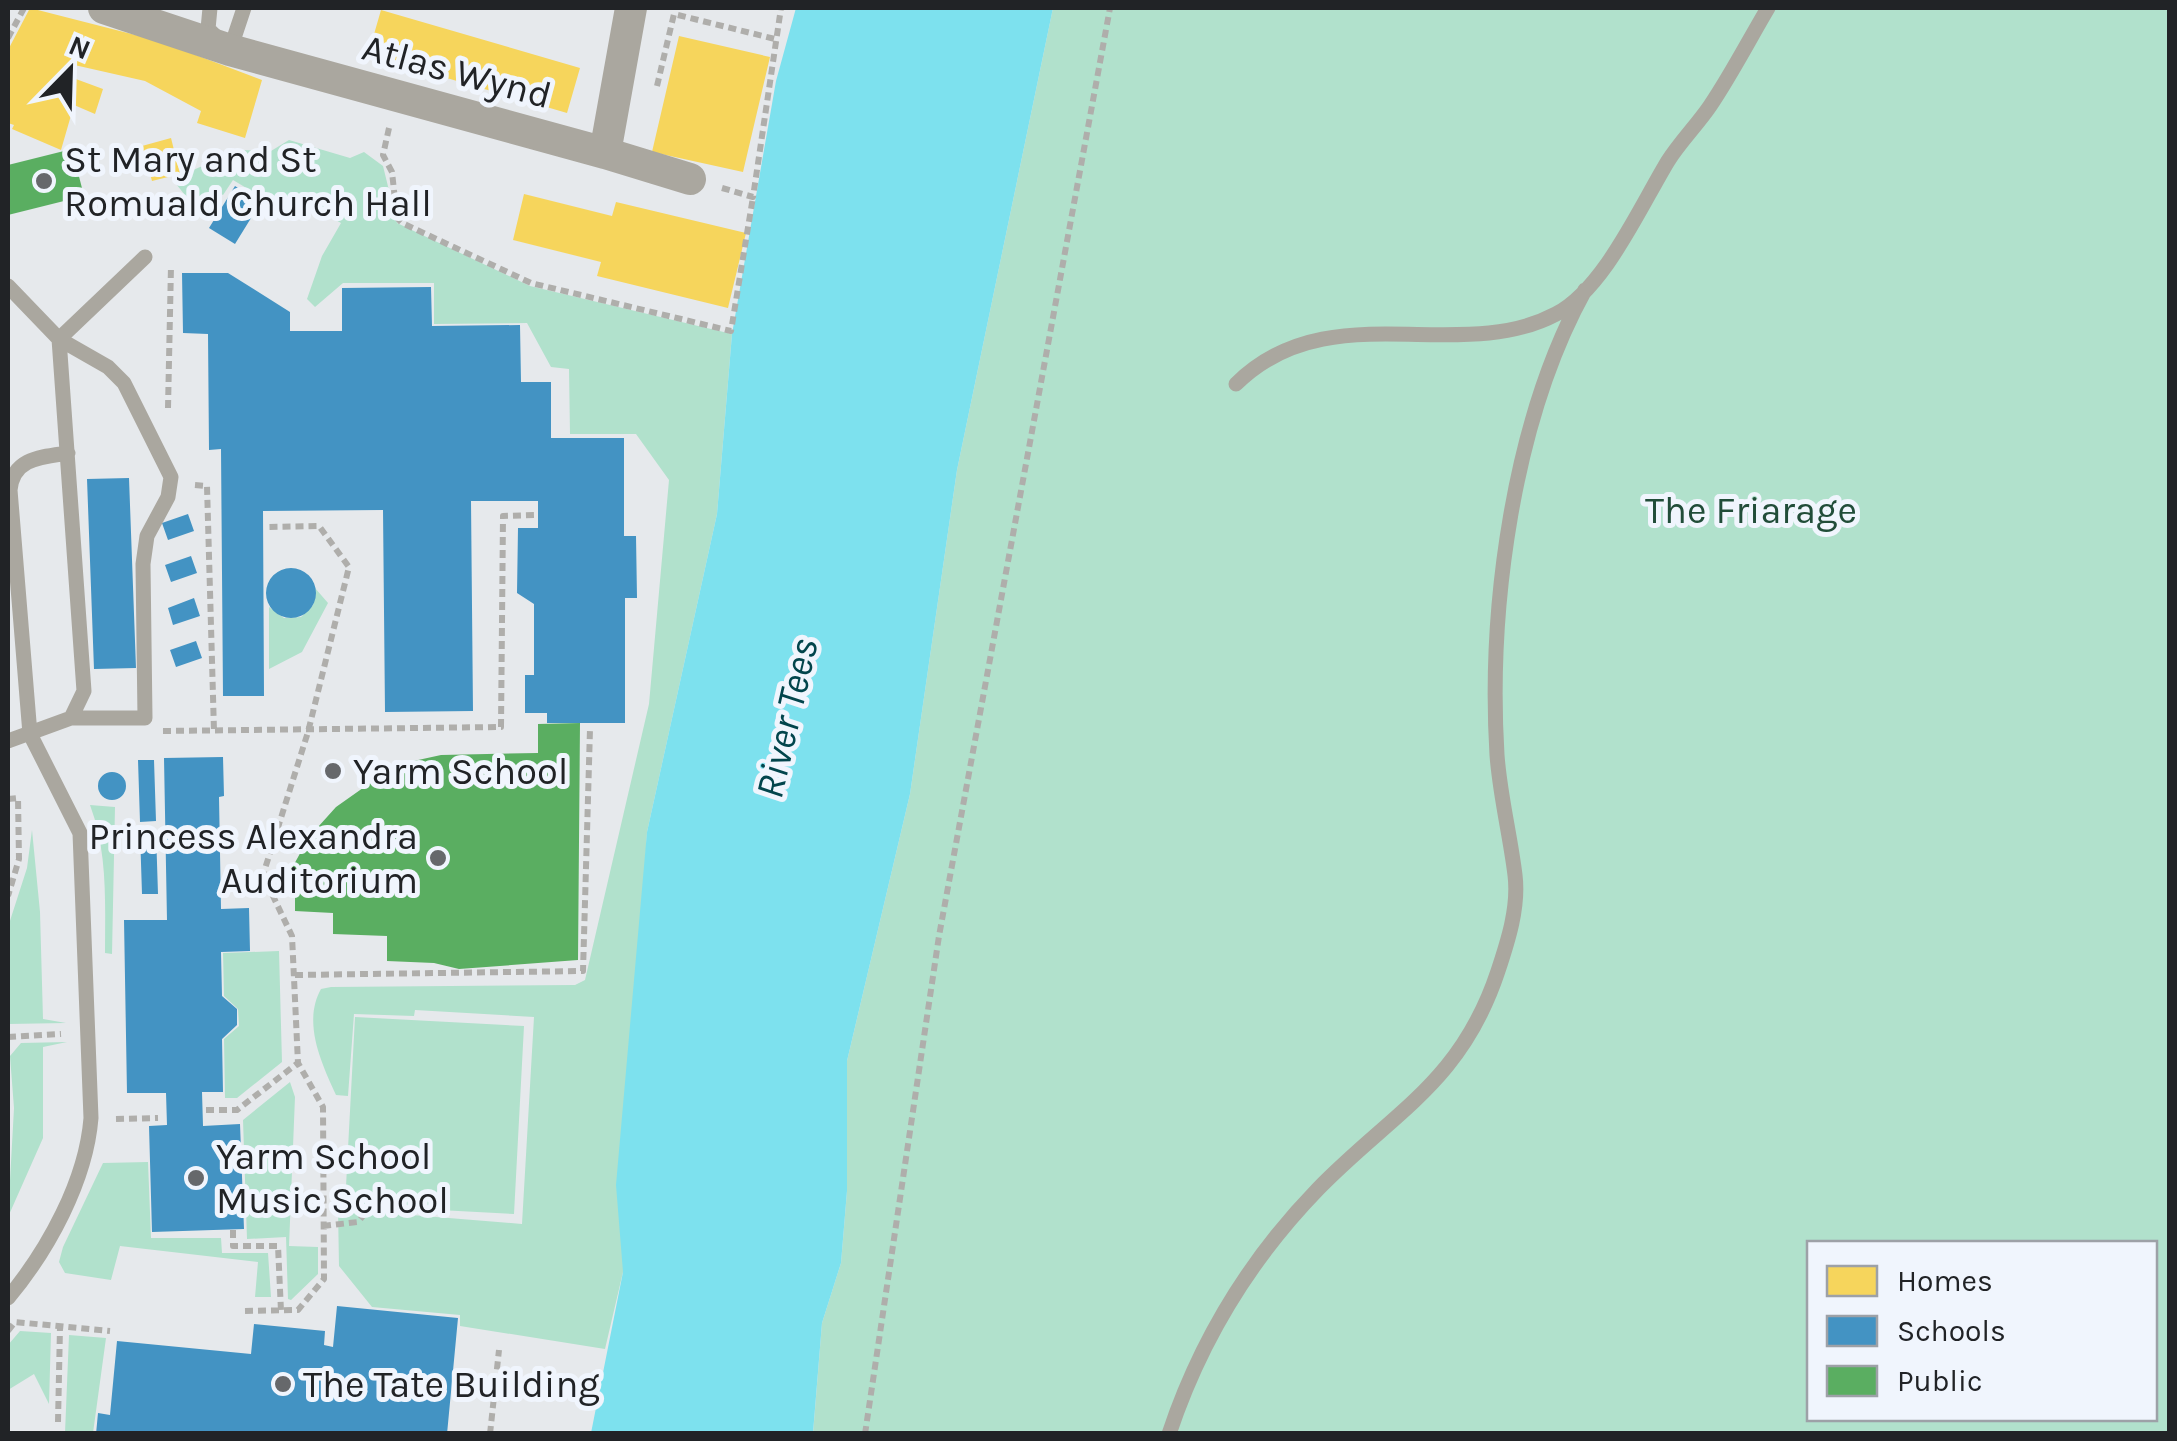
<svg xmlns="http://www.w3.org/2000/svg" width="2177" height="1441" font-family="Karla,sans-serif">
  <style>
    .green { fill: #b1e1cc; fill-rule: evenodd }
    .water { fill: #7de1ee }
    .homes { fill: #f6d55c }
    .schools { fill: #4393c3 }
    .public { fill: #5aae61 }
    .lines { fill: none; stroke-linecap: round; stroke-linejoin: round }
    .path { stroke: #afaeab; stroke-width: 6; stroke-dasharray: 8 5; stroke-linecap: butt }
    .service { stroke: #aaa79f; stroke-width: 15 }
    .minor { stroke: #aaa79f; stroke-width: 32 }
    .poi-dot { fill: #66686b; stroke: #f0f5fd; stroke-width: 4 }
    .labels { text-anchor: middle; stroke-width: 10; stroke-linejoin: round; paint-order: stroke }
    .street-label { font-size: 38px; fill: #212326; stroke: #f0f5fd }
    .poi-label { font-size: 38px; fill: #212326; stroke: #f0f5fd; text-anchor: start }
    .park-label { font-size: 38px; fill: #214d39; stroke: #f0f5fd }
    .water-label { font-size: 40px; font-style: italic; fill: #02454c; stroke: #f0f5fd }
  </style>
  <rect width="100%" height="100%" fill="#e6e9ec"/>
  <path class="green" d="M1053 8H2169V1433L813 1434 822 1323 841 1263 847 1191V1061L910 794 957 470ZM1810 1244H2154V1418H1810Z
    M289 140 350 158 364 152 383 166 397 223 530 286 732 334 717 514 647 832 623 1272 605 1349 460 1326V1315L372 1307 339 1266 338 1209 522 1224 534 1017 415 1010 414 1016 354 1014 348 1096 336 1095C322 1064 302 1023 321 989L331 987 575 985 585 980 649 704 669 480 636 434H570L569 369 551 367 527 323 434 324V283H343L315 307 307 299 322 256 341 223 294 196 285 211 233 180 223 195 216 191 189 200 172 179 240 150 271 151Z
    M315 588 328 603 302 652 269 669V607L284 618 301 617 313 605Z
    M90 805 115 807 112 954 105 953C105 902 108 853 90 805Z
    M32 830 40 912 43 1019 66 1023 8 1024V927L27 868Z
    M279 951 282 1062 237 1098H225L224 1039 239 1026 238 1009 224 996 223 953Z
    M355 1017 524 1026 514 1214 345 1205Z
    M67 1042 43 1047V1138L8 1217 14 1108 10 1056 21 1043Z
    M290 1082 295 1097 289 1246 318 1247V1274L291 1300 288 1299 286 1237 247 1239 243 1120Z
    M148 1162 151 1238H221L222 1253H268L271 1297H255L258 1262 120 1246 111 1280 65 1273 59 1262 63 1247 103 1163Z
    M20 1331 51 1333 49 1404 34 1374 8 1390V1345Z
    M69 1335 106 1338 93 1433H65Z"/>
  <path class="water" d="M796 8H1053L957 470 910 794 847 1061V1191L841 1263 822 1323 813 1433H591L623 1272 616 1185 647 832 717 514 732 334 776 81Z"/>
  <path class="homes" d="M30 8 159 41 262 80 245 138 197 123 201 111 145 81 70 64 65 75 103 89 95 114 74 105 61 150 12 129 14 125 8 123V50Z
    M381 10 580 68 567 113 368 55Z
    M679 36 770 57 743 172 652 152Z
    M171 138 180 174 152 181 142 146Z
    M524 194 612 216 616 202 746 233 728 308 597 276 601 262 513 240Z"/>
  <path class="schools" d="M235 186 261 202 235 244 209 228Z
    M182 273H228L290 312V331H342V288L431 287 432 326 520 325 521 382H551V438H624V536H636L637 598H625V723H547V713H525V675H534V604L517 593 518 528H538V501H471L473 711 385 712 383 510 263 511 264 696H223L221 449 209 450 208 334 183 333Z
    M129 478 136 668 94 669 87 479Z
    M188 514 194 531 168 540 162 523Z
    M191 556 197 573 171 582 165 565Z
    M266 593a25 25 0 1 1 50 0a25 25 0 1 1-50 0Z
    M194 598 200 616 173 625 168 608Z
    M196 641 202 658 176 667 170 650Z
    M223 757 224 796 219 797 221 909 249 908 250 951 221 952 222 996 237 1009V1025L222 1039 223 1092H202L203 1126 240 1124 244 1229 152 1232 149 1126 167 1125 166 1093H127L124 920H167L164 758Z
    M138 760H154L156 821 140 822Z
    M98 786a14 14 0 1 1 28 0a14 14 0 1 1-28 0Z
    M140 832H156L158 894H142Z
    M337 1306 458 1318 447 1434H96L98 1413 110 1415 117 1341 251 1354 254 1324 325 1331 324 1345 333 1347Z"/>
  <path class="public" d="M72 149 84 196 8 215V165Z
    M580 723 578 960 459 969 434 963 387 961V936L333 934V913L295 911V884L286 879 309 837 336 807 370 783 409 762 441 755 538 753V724Z"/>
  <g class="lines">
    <path class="path" d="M8 38 24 8
      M657 86 674 14 775 39
      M389 128 383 155 392 172 397 218 402 223 531 283 731 331 753 197
      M722 188 753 197 781 8
      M168 408 171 266
      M195 485 207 486 214 731
      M163 731 501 727 503 516 536 515
      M8 799 18 798 19 859 8 896
      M295 975 583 971 590 729
      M8 1037 61 1034
      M206 1110H237L298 1063
      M116 1119 158 1118
      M323 1226 358 1222 370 1207
      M233 1230V1246H278L281 1311
      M245 1311 298 1310 324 1279 323 1107 298 1063 292 936 263 875 308 732 349 567 319 526 266 527
      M8 1331 15 1322 110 1331
      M58 1422 60 1327
      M490 1434 499 1350
      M865 1434 939 936 1110 8"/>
    <path class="service" d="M210 8 208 29 230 50 244 8
      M8 286 59 339 84 691 71 718 8 741
      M1236 384C1329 292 1458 366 1556 314 1604 289 1640 207 1668 161 1680 142 1697 125 1710 106 1731 75 1749 40 1768 8
      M71 718H145L143 564 147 536 168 497 171 477 124 383 108 367 59 339 145 257
      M8 1298C48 1250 86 1181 91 1118L80 833 30 734 10 490C13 458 41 457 68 453
      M1169 1434C1200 1341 1250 1259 1318 1189 1393 1112 1461 1083 1498 971 1508 941 1519 907 1515 875 1510 834 1500 796 1497 755 1488 607 1513 420 1585 290"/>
    <path class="minor" d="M104 8 230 50 605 153 631 8
      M605 153 690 179"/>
  </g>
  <g class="poi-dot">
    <circle cx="44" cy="181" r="10"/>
    <circle cx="333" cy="771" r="10"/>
    <circle cx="438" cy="858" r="10"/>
    <circle cx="196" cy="1178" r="10"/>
    <circle cx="283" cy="1384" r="10"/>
  </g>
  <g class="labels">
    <g class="street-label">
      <text transform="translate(457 71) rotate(15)" y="13">Atlas Wynd</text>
    </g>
    <g class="poi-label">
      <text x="64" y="172">St Mary and St<tspan x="64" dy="44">Romuald Church Hall</tspan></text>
      <text x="353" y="784">Yarm School</text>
      <text x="418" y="849" text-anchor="end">Princess Alexandra<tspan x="418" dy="44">Auditorium</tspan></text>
      <text x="216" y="1169">Yarm School<tspan x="216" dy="44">Music School</tspan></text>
      <text x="303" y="1397">The Tate Building</text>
    </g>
    <g class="park-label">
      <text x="1751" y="523">The Friarage</text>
    </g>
    <g class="water-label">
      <text transform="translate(786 718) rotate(-77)" y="14">River Tees</text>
    </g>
  </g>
  <rect width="2177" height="1441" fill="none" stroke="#212326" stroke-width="20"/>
  <rect x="1807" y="1241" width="350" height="180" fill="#f0f5fd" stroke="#9da1a7" stroke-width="2.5"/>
  <rect x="1827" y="1266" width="50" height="30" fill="#f6d55c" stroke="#9da1a7" stroke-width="2.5"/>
  <text x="1897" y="1291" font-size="30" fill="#212326">Homes</text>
  <rect x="1827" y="1316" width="50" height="30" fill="#4393c3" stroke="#9da1a7" stroke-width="2.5"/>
  <text x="1897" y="1341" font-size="30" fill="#212326">Schools</text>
  <rect x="1827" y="1366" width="50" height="30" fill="#5aae61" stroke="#9da1a7" stroke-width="2.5"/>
  <text x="1897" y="1391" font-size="30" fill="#212326">Public</text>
  <g transform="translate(70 70) rotate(23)" stroke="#f0f5fd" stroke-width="8" paint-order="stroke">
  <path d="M0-8L18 38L0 25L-18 38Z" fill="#212326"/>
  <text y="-15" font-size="28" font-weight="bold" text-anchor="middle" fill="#212326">N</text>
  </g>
</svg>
